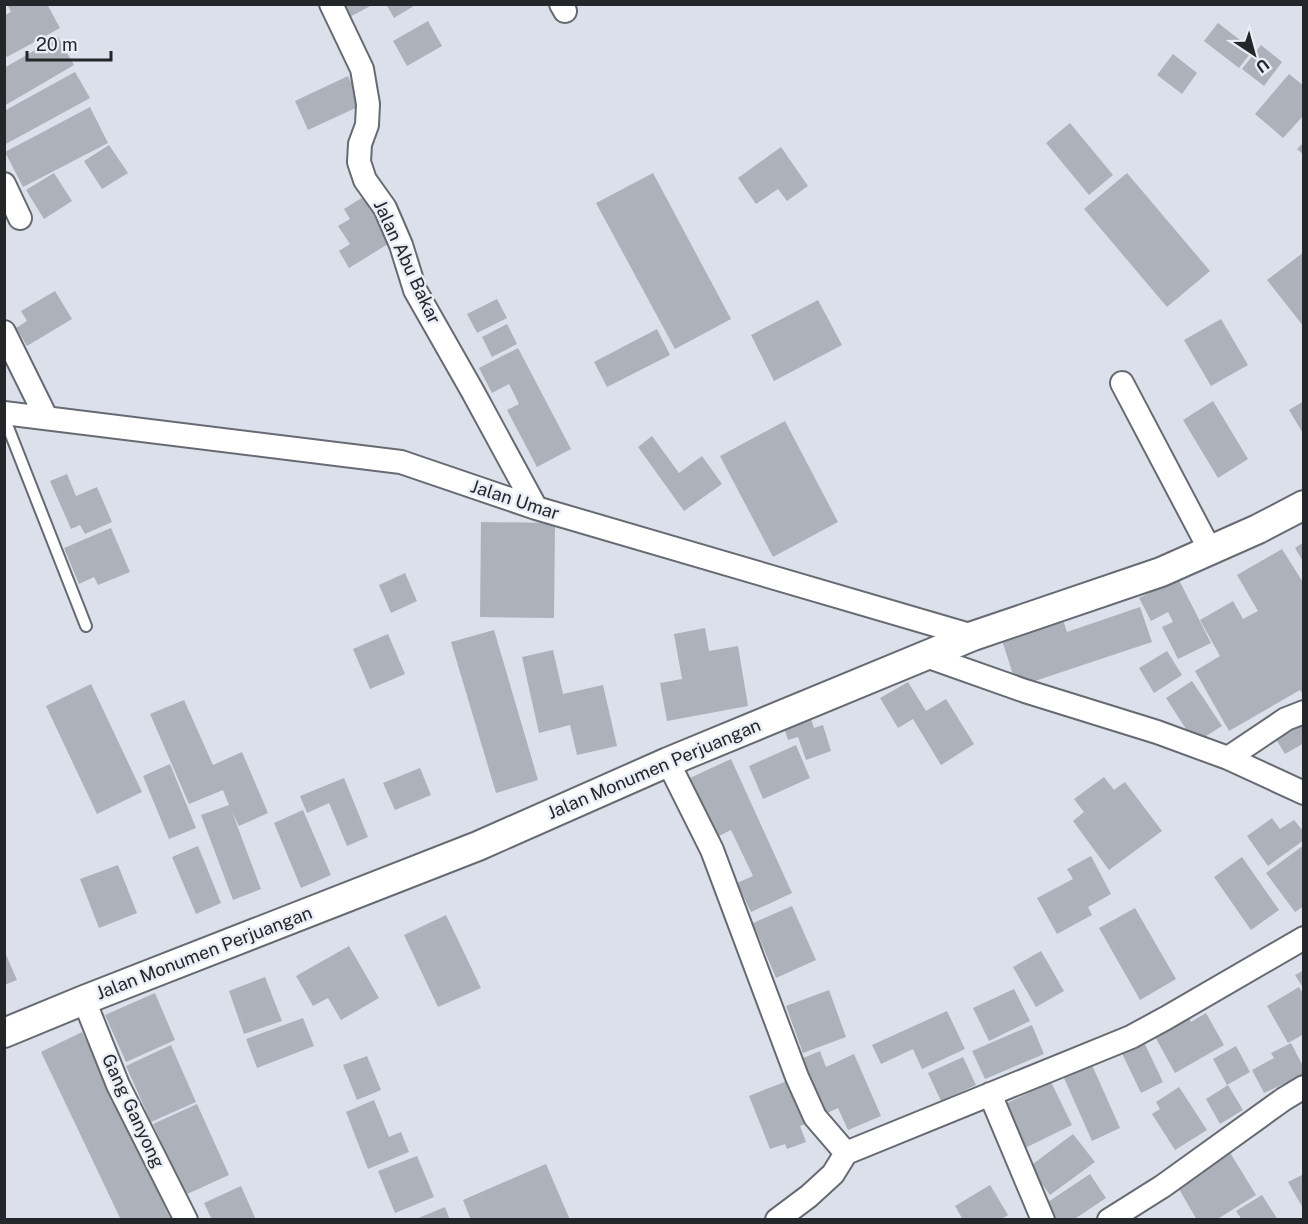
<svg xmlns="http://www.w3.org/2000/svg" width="1308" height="1224" font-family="'Public Sans',sans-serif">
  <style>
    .building { fill: #adb1ba }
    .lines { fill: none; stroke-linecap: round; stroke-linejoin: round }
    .service-casing { stroke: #666a72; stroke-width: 14 }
    .minor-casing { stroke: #666a72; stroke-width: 26 }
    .tertiary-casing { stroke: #666a72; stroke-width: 32 }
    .service { stroke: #fff; stroke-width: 10 }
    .minor { stroke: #fff; stroke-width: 22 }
    .tertiary { stroke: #fff; stroke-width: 28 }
    .labels { text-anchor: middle; stroke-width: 5; stroke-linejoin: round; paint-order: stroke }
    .street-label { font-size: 18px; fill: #242629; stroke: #e9eef7 }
  </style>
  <rect width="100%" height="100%" fill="#dce0ea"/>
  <path class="building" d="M7 4H47L60 28 7 57 5 52V15L11 12Z
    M341 4H374L348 18Z
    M386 4H417L394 18Z
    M428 21 442 46 407 66 393 41Z
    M1218 23 1253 50 1239 68 1204 41Z
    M58 37 74 65 4 106V68Z
    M1261 45 1282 62 1264 86 1242 69Z
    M1173 54 1197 73 1182 94 1157 75Z
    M75 72 90 98 4 145V111Z
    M1289 74 1304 86V115L1283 138 1255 114Z
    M348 76 362 105 308 130 295 101Z
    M90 107 108 143 23 187 5 152Z
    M1070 123 1113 175 1089 195 1046 143Z
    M1304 142V155L1297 149Z
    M109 145 128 173 102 189 84 161Z
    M781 147 808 186 787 201 778 189 756 204 738 178Z
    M54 173 72 201 44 219 26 190Z
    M653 173 731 319 675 349 596 203Z
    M1127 173 1210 271 1167 307 1084 209Z
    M368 194 396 239 349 268 339 251 350 244 338 226 350 219 344 209Z
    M1304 252V327L1267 280Z
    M55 291 72 319 27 346 16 328 27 321 21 311Z
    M497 299 507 318 477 333 467 314Z
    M818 300 842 345 774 381 751 335Z
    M1221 319 1248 365 1211 386 1184 340Z
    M507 324 517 344 492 357 482 337Z
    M657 329 670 355 607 387 594 362Z
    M518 348 571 449 537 467 507 410 519 404 509 384 492 393 479 368Z
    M1213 401 1248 459 1218 478 1183 420Z
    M1304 401V435L1289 410Z
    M785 421 838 522 773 557 720 456Z
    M652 436 679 473 702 456 722 484 684 511 638 447Z
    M67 474 76 496 97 487 112 522 85 534 80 525 71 529 50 481Z
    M481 522 555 523 554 618 480 617Z
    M111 528 130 572 98 585 94 577 79 584 64 548Z
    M1304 542V563L1295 548Z
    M1282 549 1304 584V696L1300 690 1229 731 1195 671 1220 656 1200 620 1233 601 1243 619 1258 611 1237 575Z
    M405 573 417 601 391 613 379 585Z
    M1178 578 1211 643 1178 659 1162 627 1173 622 1168 612 1151 621 1139 598Z
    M1140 607 1152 642 1017 687 1001 637 1062 617 1067 632Z
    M705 628 709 651 738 646 748 706 667 721 660 683 682 679 674 634Z
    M494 630 538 780 496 793 451 642Z
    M388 634 405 674 370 689 353 649Z
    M553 650 563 694 603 685 617 746 577 755 570 725 539 733 522 657Z
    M1167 651 1182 675 1154 693 1139 668Z
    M1192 681 1222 726 1195 743 1166 698Z
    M908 682 926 711 946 699 974 744 941 765 913 719 898 728 880 698Z
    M91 684 142 792 97 814 46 706Z
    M184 700 213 765 242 752 268 813 239 826 232 812 261 889 233 900 201 815 229 805 223 790 189 804 150 714Z
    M1304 715V743L1285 754 1272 733Z
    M811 719 814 728 823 725 831 751 806 760 798 737 788 740 784 728Z
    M796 745 810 778 763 799 749 766Z
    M731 759 792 893 751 912 737 883 753 876 731 830 717 837 690 778Z
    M170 764 196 828 169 839 143 776Z
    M420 768 431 795 395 810 383 783Z
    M1104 777 1114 790 1125 782 1162 831 1109 870 1073 821 1084 812 1074 799Z
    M344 778 368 837 347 846 329 803 307 813 300 796Z
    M303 810 331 875 301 888 274 823Z
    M1272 818 1280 829 1294 820 1304 832V840L1268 866 1247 836Z
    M1304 845V906L1295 912 1266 873Z
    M198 846 221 903 196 914 172 857Z
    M1091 856 1111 894 1088 907 1092 915 1057 934 1037 898 1073 879 1067 869Z
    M1242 857 1279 910 1251 930 1214 877Z
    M118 865 137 913 99 928 80 879Z
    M792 906 816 960 776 978 753 923Z
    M1135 908 1176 979 1140 1000 1099 928Z
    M446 915 481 988 438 1007 404 935Z
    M349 946 379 998 341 1020 328 998 313 1006 296 976Z
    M4 950 17 980 4 985Z
    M1041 951 1064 991 1036 1007 1013 967Z
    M1304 970V989L1295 975Z
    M265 977 282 1021 244 1034 229 991Z
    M1299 987 1304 995V1034L1288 1043 1267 1006Z
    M1014 989 1030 1021 989 1041 973 1008Z
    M829 990 846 1037 803 1053 786 1006Z
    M155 993 175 1040 126 1062 105 1015Z
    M947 1011 965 1049 922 1069 913 1049 881 1064 872 1045Z
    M1206 1013 1224 1045 1175 1073 1154 1035 1187 1015 1191 1022Z
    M303 1018 314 1046 257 1068 246 1039Z
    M1032 1025 1044 1054 985 1079 972 1051Z
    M82 1032 171 1220H121L41 1052Z
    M1140 1034 1163 1082 1141 1093 1118 1045Z
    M1291 1043 1304 1068V1074L1264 1093 1252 1070 1274 1058 1271 1053Z
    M171 1045 196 1102 151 1122 126 1066Z
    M1236 1046 1250 1072 1227 1085 1213 1059Z
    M820 1051 826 1067 854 1054 881 1116 848 1130 838 1108 825 1114 801 1059Z
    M367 1056 381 1090 357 1100 343 1065Z
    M1088 1056 1120 1128 1092 1141 1060 1069Z
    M963 1057 976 1085 941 1101 928 1073Z
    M792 1079 810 1122 800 1126 806 1142 787 1149 785 1144 770 1149 749 1096Z
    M1051 1082 1072 1125 1021 1150 999 1107Z
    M1228 1085 1243 1110 1220 1124 1206 1099Z
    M1179 1087 1207 1130 1175 1150 1152 1114 1160 1109 1156 1102Z
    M374 1100 389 1137 401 1132 409 1152 368 1169 346 1112Z
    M197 1104 229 1175 185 1195 153 1124Z
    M1073 1134 1095 1162 1050 1195 1029 1167Z
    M1229 1151 1256 1195 1216 1220H1197L1176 1184Z
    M417 1156 434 1197 395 1213 378 1171Z
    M546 1164 570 1220H471L463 1200Z
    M1090 1174 1106 1198 1073 1220H1051L1042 1206Z
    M1304 1174V1210L1288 1182Z
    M990 1185 1008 1215 1000 1220H963L955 1206Z
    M241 1186 256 1220H212L204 1203Z
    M1262 1195 1278 1220H1242L1236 1211Z
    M445 1207 450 1220H416V1219Z"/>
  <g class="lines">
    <g class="service-casing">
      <path id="service" d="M4 417 86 626"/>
    </g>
    <g class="minor-casing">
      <path id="minor" d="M331 4 362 69 368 104 367 125 360 144 359 162 365 180 385 208 401 245 415 290 473 392 536 508
        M561 4 565 11
        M4 184 20 218
        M4 332 46 417
        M1122 383 1210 550
        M4 413 401 462 536 508 973 636
        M926 656 1025 691 1157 732 1228 758 1304 793
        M1228 758 1286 719 1304 712
        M668 762 712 850 797 1077 815 1117 846 1153
        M84 1000 118 1085 186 1220
        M990 1094 1043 1220
        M777 1220 809 1196 833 1174 846 1153 1131 1037 1166 1018 1304 938
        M1109 1220 1163 1186 1284 1099 1304 1087"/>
    </g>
    <g class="tertiary-casing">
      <path id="tertiary" d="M4 1033 84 1000 478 846 668 762 973 636 1161 572 1258 529 1304 505"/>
    </g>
    <use href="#service" class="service"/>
    <use href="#minor" class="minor"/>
    <use href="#tertiary" class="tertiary"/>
  </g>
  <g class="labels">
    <g class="street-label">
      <text transform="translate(407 262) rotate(65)" y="6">Jalan Abu Bakar</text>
      <text transform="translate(515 500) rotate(18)" y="6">Jalan Umar</text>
      <text transform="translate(654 769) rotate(-23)" y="6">Jalan Monumen Perjuangan</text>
      <text transform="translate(204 953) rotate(-21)" y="6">Jalan Monumen Perjuangan</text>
      <text transform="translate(133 1111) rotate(65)" y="6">Gang Ganyong</text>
    </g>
  </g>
  <rect width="1308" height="1224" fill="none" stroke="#242629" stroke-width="12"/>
  <g transform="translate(1254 54) rotate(144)" stroke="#e9eef7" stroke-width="4.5" paint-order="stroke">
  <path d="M0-4.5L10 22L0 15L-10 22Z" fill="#242629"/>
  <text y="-9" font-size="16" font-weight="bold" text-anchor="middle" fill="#242629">U</text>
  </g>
  <path d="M27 51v9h84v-9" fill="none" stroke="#242629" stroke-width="3"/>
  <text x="36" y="51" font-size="18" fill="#242629" stroke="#e9eef7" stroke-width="4.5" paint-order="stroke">20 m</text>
</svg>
